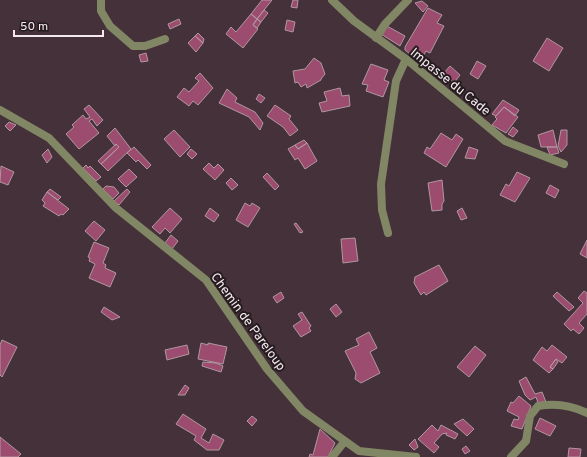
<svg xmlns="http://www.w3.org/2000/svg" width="587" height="457" font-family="Overpass,sans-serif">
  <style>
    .building { fill: #9c4d6f; stroke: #b097a0 }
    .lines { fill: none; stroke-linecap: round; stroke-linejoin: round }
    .street { stroke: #818764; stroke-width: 8 }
    .labels { text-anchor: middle; stroke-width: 4; stroke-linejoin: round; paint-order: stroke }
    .street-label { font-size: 13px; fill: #f6e9ee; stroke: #251c20 }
  </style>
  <rect width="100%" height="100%" fill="#453139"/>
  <path class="building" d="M262 0H272L257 19 251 14Z
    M293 0H298L297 8 291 7Z
    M422 1 428 6 423 12 415 3Z
    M428 8 442 15 437 23 444 26 430 53 426 51 420 62 405 50V47Z
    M264 10 268 13 261 22 257 19Z
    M251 14 257 19 253 25 258 29 243 48 226 34 231 27 236 32Z
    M179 19 181 24 170 29 168 24Z
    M257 19 261 22 257 28 253 25Z
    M287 20 295 22 293 32 285 30Z
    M387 26 405 36 400 46 381 34Z
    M198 33 204 39 203 43 195 36Z
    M195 36 203 43 196 52 188 43Z
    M547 38 563 48 549 71 533 61Z
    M146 53 148 61 141 62 139 55Z
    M314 58 321 63 325 74 321 79V80L307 88 306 84 301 87 298 82 295 83 293 71 305 69Z
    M477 61 486 66 478 79 470 74Z
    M371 64 388 70 384 80 389 82 383 97 366 91 368 85 362 84Z
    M450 66 460 75 454 83 443 74Z
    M200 73 213 88 198 105 193 101 189 106 177 97 184 88 189 92 199 81 195 78Z
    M340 88 342 96 349 95 350 106 322 112 319 103 327 101 324 92Z
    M227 89 237 98 235 102 255 112 263 123 260 130 249 117 219 103Z
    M259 94 265 98 261 103 256 99Z
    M503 100 519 110 515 116 504 107 496 116 492 114Z
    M89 105 103 120 97 126 92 119 89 121 99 133 79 149 66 134 74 127 72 125 83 115 86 119 90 117 84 109Z
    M275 105 291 116 289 119 298 130 290 136 283 127 267 116Z
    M504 107 518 117 506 133 492 125 497 119 495 117Z
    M9 122 16 125 10 131 5 126Z
    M513 127 518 131 513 137 508 134Z
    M115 128 131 149 108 171 101 164 119 147 116 144 115 146 107 136Z
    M174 130 190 147 180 157 164 139Z
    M553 130 557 147H541L538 135Z
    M561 130H567V145L561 152 558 146Z
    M441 133 452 140 456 134 463 139 446 167 424 153 427 147 430 149Z
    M304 140 307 143 298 149 295 145Z
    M307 143 317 161 305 169 298 158 295 160 288 149 295 145 298 149Z
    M116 144 119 147 101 164 98 161Z
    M134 147 151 165 147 169 138 160 136 162 127 153Z
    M469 147 478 150 475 159 465 158Z
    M547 147H557L559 153 550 155Z
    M48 149 52 157 47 163 42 155Z
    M191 149 197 154 192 159 187 154Z
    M209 163 214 168 218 164 224 170 215 180 203 169Z
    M86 165 88 168 90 166 101 177 96 181 83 168Z
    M1 166 14 172 8 185 0 182Z
    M129 169 137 177 126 187 118 179Z
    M517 172 530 178 515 202 500 195 506 184 509 186Z
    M267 173 279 186 275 190 263 177Z
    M231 178 238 185 232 190 226 183Z
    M442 180 444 201 442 204V210L432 211 428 183Z
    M550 185 559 190 555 198 546 193Z
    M106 186 114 187 119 193 113 199 103 189Z
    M50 189 61 197 58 200 47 192Z
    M127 189 130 192 119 205 114 201Z
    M47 192 69 209 63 215 61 214 59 216 43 206 45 203 42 200Z
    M245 203 250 206 252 203 260 208 248 227 236 220Z
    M170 208 182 219 170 233 165 228 160 234 152 227Z
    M210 208 219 215 214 222 205 216Z
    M462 208 467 218 461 220 457 211Z
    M94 221 105 230 96 241 85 231Z
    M296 223 303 232 300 233 294 224Z
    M171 235 178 241 172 249 165 243Z
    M355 238 358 261 343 263 341 239Z
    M587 240V258L580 254Z
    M94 242 109 248 103 263 106 265 105 268 116 273 110 287 89 278 95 264 89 261 90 258 88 257Z
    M439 265 448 281 426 295 424 292 421 295 414 283 415 277Z
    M584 291 587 293V314L579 323 584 328 579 334 573 329 571 331 564 324 583 303 578 298Z
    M281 292 284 298 277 303 273 297Z
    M557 292 574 307 569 311 553 296Z
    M336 304 342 312 336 317 330 309Z
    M104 307 120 317 112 320 101 312Z
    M302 312 311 326 309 328 311 331 301 337 293 326 302 320 298 314Z
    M369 332 377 348 370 352 380 373 361 383 355 379 356 373 345 351 359 345 356 339Z
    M2 340 17 347 2 377 0 375V345Z
    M201 343 208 345V343L227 347 223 364 198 359Z
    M187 345 189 354 167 360 165 350Z
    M552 345 567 357 562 363 556 359 550 367 553 369 549 373 533 360 542 347 547 351Z
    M475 346 486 355 469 377 457 367Z
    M556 359 558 362 553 369 550 367Z
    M203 362 216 363 223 366 221 372 202 366Z
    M526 377 535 394 542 392 546 402 538 403 536 397 530 400 525 395 519 381Z
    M185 385 189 388 185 395H178Z
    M519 396 531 406 522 429 511 426 514 419 518 420 519 417 507 411 511 402 513 403Z
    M183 414 206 429 201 438 209 443 213 434 224 440 219 450H207L194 440 196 436 176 424Z
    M252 416 257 420 252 426 247 421Z
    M540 418 556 426 550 436 535 429Z
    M463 419 474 429 467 436 454 424Z
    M432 425 438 431 441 425 458 434 455 439 446 435 447 433 442 434 434 443 439 447 434 453 418 439Z
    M320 429 335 443 328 457H309L310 454 313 455Z
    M0 437 21 454 18 457H0Z
    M415 439 418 447 414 450 409 445Z
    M466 446 470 451 465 454 462 449Z
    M569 448 581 449 580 457H568Z"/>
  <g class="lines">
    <path class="street" d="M101 0V11L110 26 133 46H145L165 39
      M332 0 354 21 406 59 505 141 564 164
      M376 38 385 24 408 0
      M0 110 49 138 116 208 206 280 267 369 303 411 359 451 416 457
      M388 233 382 210 381 184 396 81 406 59
      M332 457 345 441
      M511 457 526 441 530 416 538 406C555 403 571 405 587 413"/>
  </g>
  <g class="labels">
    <g class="street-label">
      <text transform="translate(451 81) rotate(39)" y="5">Impasse du Cade</text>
      <text transform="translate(249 321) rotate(54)" y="5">Chemin de Pareloup</text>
    </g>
  </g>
  <path d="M14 30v6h89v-6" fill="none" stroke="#f6e9ee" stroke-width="2"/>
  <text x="20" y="30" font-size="12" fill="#f6e9ee" stroke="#251c20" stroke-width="3" paint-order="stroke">50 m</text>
</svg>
